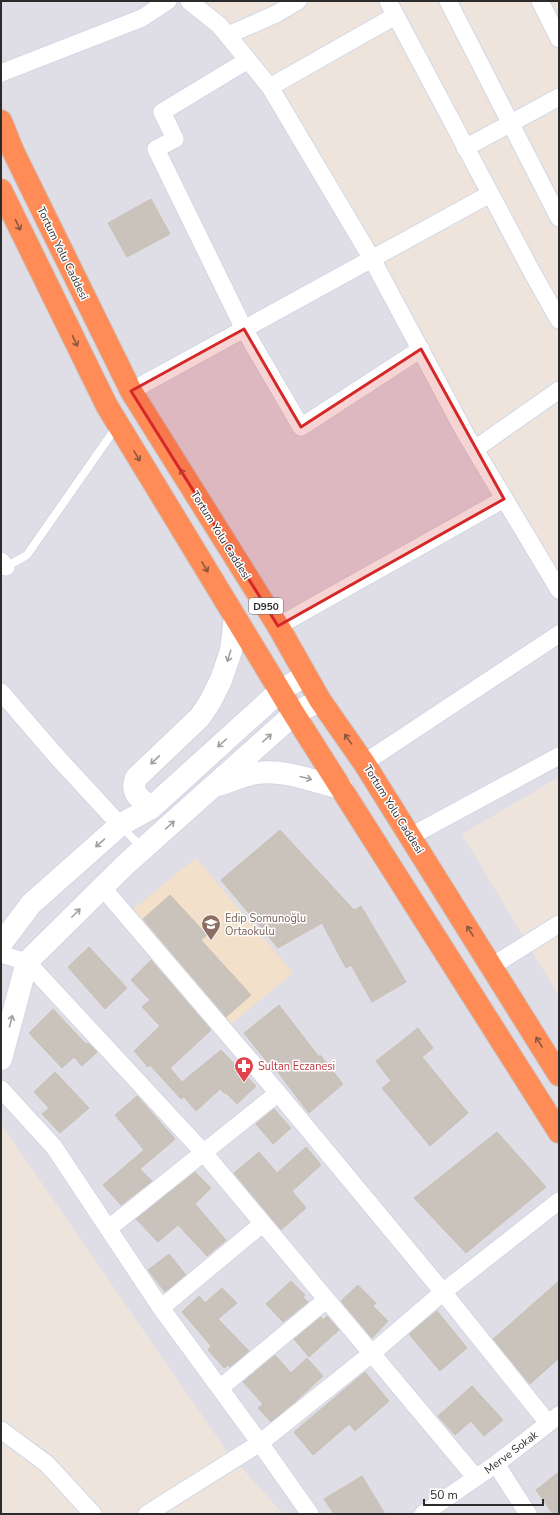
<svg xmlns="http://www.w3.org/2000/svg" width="560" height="1515" font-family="'Nunito Sans',sans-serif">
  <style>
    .industrial { fill: #dfdde6 }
    .education { fill: #f2e0ca }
    .building { fill: #c9c3bb; stroke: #cac0b5 }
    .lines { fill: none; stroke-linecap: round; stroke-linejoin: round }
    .lane-casing { stroke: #d1d7e5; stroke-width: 10 }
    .street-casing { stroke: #d1d7e5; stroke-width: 19 }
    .secondary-casing { stroke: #d1d7e5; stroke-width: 24 }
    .highway-casing { stroke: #c8c8c8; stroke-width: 24 }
    .lane { stroke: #fff; stroke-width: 8 }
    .street { stroke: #fff; stroke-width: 17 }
    .secondary { stroke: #fff; stroke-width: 22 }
    .highway { stroke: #ff8c57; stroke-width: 22 }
    .oneway { stroke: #8a573f }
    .oneway2 { stroke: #a0a0a0 }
    .marked { fill: #d62828; fill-opacity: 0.2; stroke: #d62828; stroke-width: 3; stroke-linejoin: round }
    .labels { text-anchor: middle; stroke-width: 3; stroke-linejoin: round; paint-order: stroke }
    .shield { fill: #fff; stroke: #6b6b6b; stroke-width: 1 }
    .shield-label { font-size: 10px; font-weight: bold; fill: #2b2b2b }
    .street-label { font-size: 11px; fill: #2b2b2b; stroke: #fff }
    .education-label { font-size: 11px; fill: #785e54; stroke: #fff; text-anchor: start }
    .health-label { font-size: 11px; fill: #be3a42; stroke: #fff; text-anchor: start }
  </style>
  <rect width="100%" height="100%" fill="#efe4dc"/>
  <path class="industrial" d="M1 1H179L251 70 559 589V777L462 834 559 996V1514H283L226 1450 1 1124Z"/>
  <path class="education" d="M196 858 293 973 225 1029 132 910Z"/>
  <path class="building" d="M151 199 170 234 127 257 108 223Z
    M280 830 354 910 361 906 406 982 372 1002 351 965 346 968 322 923 278 948 221 880Z
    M170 895 207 935 201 940 251 995 226 1017 143 919Z
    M89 947 127 988 105 1009 68 967Z
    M151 960 211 1030 170 1068 182 1082 221 1050 256 1086 237 1104 226 1093 225 1094 220 1089 196 1111 184 1097 181 1099 150 1065 148 1067 134 1051 160 1026 142 1007 150 1000 131 980Z
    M279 1005 319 1057 320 1055 343 1084 309 1113 274 1067 272 1068 244 1033Z
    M53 1009 86 1044 88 1043 97 1052 82 1066 74 1057 62 1068 29 1033Z
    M418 1028 433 1048 422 1057 468 1113 430 1146 382 1088 391 1081 376 1061Z
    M55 1072 89 1108 60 1133 42 1114 49 1108 34 1092Z
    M137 1096 175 1139 140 1169 152 1181 121 1205 103 1185 144 1150 115 1115Z
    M274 1109 291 1128 273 1144 256 1124Z
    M497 1132 546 1187 466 1253 414 1198Z
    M306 1147 321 1165 292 1191 306 1208 281 1230 234 1173 259 1152 277 1173Z
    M195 1172 211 1188 195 1204 226 1240 207 1256 178 1225 158 1242 136 1219Z
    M169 1254 186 1275 165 1292 148 1270Z
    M291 1281 305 1295 303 1297 308 1302 283 1322 266 1304Z
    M559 1281V1358L530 1384 493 1339Z
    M358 1285 376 1303 373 1306 388 1321 372 1338 341 1301Z
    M222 1288 237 1303 218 1319 249 1351 230 1367 228 1365 224 1368 208 1350 211 1346 182 1312 199 1296 205 1303Z
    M437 1311 467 1348 440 1371 409 1334Z
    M327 1316 339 1330 309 1357 294 1339 321 1317 323 1320Z
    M275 1355 291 1373 307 1358 323 1376 297 1400 271 1422 258 1408 263 1404 243 1382Z
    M365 1372 389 1401 355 1431 349 1424 313 1455 294 1432Z
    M472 1386 503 1420 484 1436 471 1421 455 1435 438 1416Z
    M559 1472V1514H553L536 1490Z
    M362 1476 385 1514H334L324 1499Z"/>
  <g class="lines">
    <g class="lane-casing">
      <path id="lane" d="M6 567 27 555 117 426
        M121 826 143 849"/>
    </g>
    <g class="street-casing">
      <path id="street" d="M189 1 219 25 270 87 372 259 465 433 559 590
        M388 1 533 274 559 320
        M448 1 559 218
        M540 1 559 39
        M228 35 276 14 298 1
        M248 60 162 112 175 139 156 149 244 329 301 427 421 349
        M1 73 142 18 168 1
        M270 87 395 16
        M465 148 559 97
        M131 391 490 194
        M475 449 559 390
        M1 561 6 567
        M278 626 504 499
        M1 692 58 758 120 825
        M364 763 559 634
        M411 836 559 756
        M102 887 278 1093 443 1292 548 1423
        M1 954 27 962 204 1153 476 1478
        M492 966 559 924
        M1 1089 54 1147 161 1308 260 1443 310 1514
        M109 1228 278 1093
        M161 1308 262 1224
        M220 1388 326 1300
        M1 1430 47 1464 93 1514
        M496 1464 528 1514
        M147 1514 260 1443 371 1354 443 1292 559 1201
        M423 1514 496 1464 559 1415"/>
    </g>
    <g class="secondary-casing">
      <path id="secondary" d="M218 785C231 781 244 775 257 773 286 769 314 782 342 788
        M151 808C140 798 130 794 136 778L200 717 210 702 221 680 231 651 235 617
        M1 944 31 904 120 825 151 808 280 691 306 675
        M1 1059 27 962 125 865 294 714 320 700"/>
    </g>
    <g class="highway-casing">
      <path id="highway" d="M1 121 13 151 131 391 278 626 320 700 364 763 559 1075
        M1 190 107 406 294 714 559 1132"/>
    </g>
    <use href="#lane" class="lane"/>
    <use href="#street" class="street"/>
    <use href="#secondary" class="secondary"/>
    <use href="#highway" class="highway"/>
  </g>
  <defs><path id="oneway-shaft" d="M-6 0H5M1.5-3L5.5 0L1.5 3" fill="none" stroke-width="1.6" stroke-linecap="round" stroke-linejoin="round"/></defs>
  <g class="oneway">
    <use href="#oneway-shaft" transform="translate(18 225) rotate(64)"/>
    <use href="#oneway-shaft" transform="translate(75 341) rotate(64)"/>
    <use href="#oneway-shaft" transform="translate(137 456) rotate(59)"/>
    <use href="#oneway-shaft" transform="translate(183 474) rotate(-122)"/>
    <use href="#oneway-shaft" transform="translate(205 567) rotate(59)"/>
    <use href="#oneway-shaft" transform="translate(348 739) rotate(-126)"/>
    <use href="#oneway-shaft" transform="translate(470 931) rotate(-122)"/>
    <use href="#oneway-shaft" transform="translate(539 1042) rotate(-122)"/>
  </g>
  <g class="oneway2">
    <use href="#oneway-shaft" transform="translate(229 656) rotate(107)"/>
    <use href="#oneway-shaft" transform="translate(267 738) rotate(-42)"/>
    <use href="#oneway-shaft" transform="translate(222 743) rotate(138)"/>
    <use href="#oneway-shaft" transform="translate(155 760) rotate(137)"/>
    <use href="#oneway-shaft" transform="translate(306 778) rotate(15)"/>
    <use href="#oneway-shaft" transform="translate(170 825) rotate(-42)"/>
    <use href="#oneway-shaft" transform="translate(100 843) rotate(139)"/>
    <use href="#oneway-shaft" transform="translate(76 913) rotate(-45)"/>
    <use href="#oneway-shaft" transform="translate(11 1021) rotate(-75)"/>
  </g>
  <path class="marked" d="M244 329 301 427 421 349 504 499 278 626 131 391Z"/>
  <defs>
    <g id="school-pin" transform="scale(1)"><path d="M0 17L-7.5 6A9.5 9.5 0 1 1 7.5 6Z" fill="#8d6e63" stroke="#fff"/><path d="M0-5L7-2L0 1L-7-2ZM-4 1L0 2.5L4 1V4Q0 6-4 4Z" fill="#fff"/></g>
    <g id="pharmacy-pin" transform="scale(1)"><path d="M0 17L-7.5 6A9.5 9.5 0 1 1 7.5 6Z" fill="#e0444e" stroke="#fff"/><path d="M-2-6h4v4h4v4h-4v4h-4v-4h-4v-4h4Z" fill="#fff"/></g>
  </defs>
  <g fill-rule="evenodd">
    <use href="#school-pin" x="211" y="924"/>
    <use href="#pharmacy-pin" x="244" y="1066"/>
  </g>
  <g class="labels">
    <rect class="shield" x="249" y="598" width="34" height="16" rx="3"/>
    <g class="shield-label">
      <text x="266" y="610">D950</text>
    </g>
    <g class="street-label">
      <text transform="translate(63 253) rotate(64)" y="4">Tortum Yolu Caddesi</text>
      <text transform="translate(221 535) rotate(58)" y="4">Tortum Yolu Caddesi</text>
      <text transform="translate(394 809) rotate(58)" y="4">Tortum Yolu Caddesi</text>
      <text transform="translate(511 1452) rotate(-37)" y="4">Merve Sokak</text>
    </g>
    <g class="education-label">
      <text x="225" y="922">Edip Somunoğlu<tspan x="225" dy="13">Ortaokulu</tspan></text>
    </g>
    <g class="health-label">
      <text x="258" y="1070">Sultan Eczanesi</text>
    </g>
  </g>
  <rect width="560" height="1515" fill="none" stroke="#2b2b2b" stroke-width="4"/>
  <path d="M424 1499v6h119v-6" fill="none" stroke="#2b2b2b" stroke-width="2"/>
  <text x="430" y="1499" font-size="12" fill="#2b2b2b" stroke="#ffffff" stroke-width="3" paint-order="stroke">50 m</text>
</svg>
